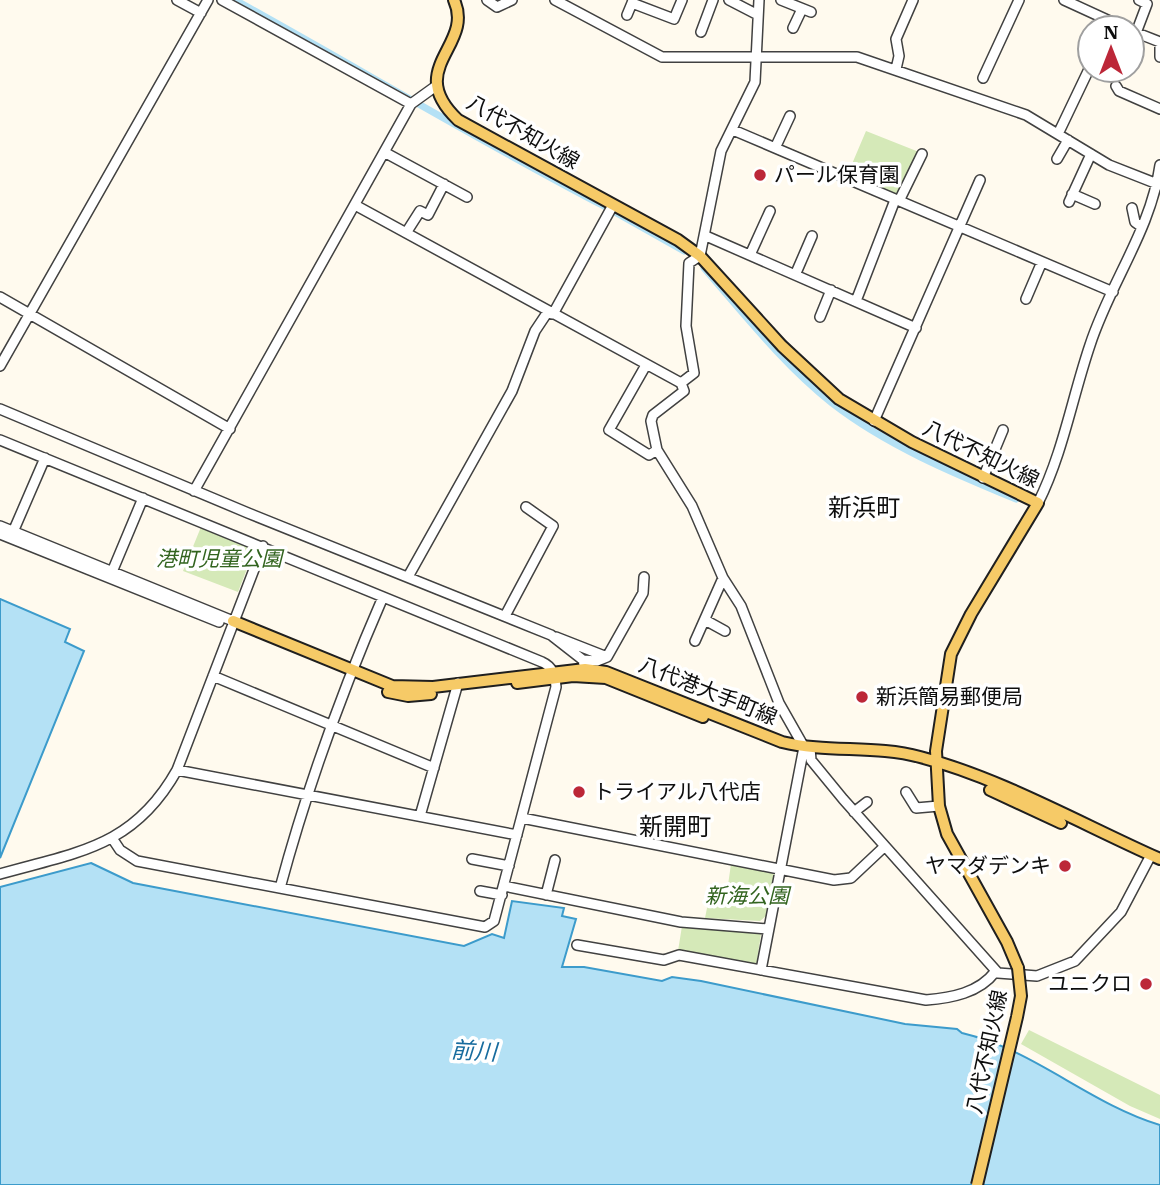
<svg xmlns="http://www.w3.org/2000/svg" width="1160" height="1185" font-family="'IBM Plex Serif','Noto Sans JP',serif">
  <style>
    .green { fill: #d5e9b8 }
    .water { fill: #b4e1f5; stroke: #3c9bcb; stroke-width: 2 }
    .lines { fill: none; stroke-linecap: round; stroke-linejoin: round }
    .canal { stroke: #b4e1f5; stroke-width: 7 }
    .minor-casing { stroke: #414141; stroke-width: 12 }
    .major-casing { stroke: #1f1f1f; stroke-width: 14 }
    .minor { stroke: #fff; stroke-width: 9 }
    .major { stroke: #f6ca67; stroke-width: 10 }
    .major-bridge-casing { stroke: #1f1f1f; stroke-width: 14; stroke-linecap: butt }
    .major-bridge { stroke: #f6ca67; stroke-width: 10 }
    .poi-dot { fill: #bc2738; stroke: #fff; stroke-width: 2.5 }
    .labels { text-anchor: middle; stroke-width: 7; stroke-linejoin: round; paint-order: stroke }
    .street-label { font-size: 21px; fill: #0e0e0e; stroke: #fff }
    .poi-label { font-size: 21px; fill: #0e0e0e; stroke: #fff; text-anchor: start }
    .park-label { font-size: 21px; font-style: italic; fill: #32641f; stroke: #fff }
    .water-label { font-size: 23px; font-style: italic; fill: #186c9e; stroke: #fff }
    .quarter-label { font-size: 24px; fill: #0e0e0e; stroke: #fff }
  </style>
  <rect width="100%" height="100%" fill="#fffaee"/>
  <path class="green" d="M866 131 919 152 897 196 846 178Z
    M201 527 255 548 238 592 183 571Z
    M731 864 775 874 766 916 760 921 705 918 712 883 728 885Z
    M682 926 761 934 756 967 678 951Z
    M1029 1030 1160 1095V1119L1130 1106 1021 1044Z"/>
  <path class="water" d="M0 599 70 629 65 642 84 651 0 858Z
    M91 863 133 883 464 946 492 934 504 938 512 901 564 908 562 916 576 919 562 967H584L662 981 672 977 701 981 905 1024 957 1029 962 1033C1035 1050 1088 1103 1160 1125V1185H0V887Z"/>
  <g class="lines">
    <path class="canal" d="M235 0C358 68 479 141 604 206
      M613 211 684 251
      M704 268C744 314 784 365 832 403 886 445 953 473 1016 499"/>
    <g class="minor-casing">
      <path id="minor" d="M177 0 201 13
        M222 0 411 104 436 86
        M487 0 497 7 512 0
        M555 0 662 57H857L1026 115 1109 165 1160 185
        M633 0 632 3 674 19 682 0
        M729 0 758 15
        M781 0 811 12
        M1064 0 1125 28
        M627 15 632 3
        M793 28 802 9
        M1132 31 1160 42
        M701 32 713 0
        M1136 33 1147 4 1139 0
        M1160 44V57
        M896 69 899 56 896 39 913 0
        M983 78 1019 0
        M1116 86 1119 91 1160 109
        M733 130 1113 292
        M1058 134 1090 67
        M776 146 790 116
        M384 152 467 197
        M1057 159 1068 140
        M1072 194 1095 204
        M899 201 922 154
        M1069 202 1091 154
        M355 205 681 383
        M1132 208 1135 222 1142 227
        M406 233 420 211 428 215 444 184
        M706 236 916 328
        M750 255 770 211
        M796 273 812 236
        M0 297 230 429
        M1026 299 1041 264
        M856 301 895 200
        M820 317 831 290
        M646 365 609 430 649 455 657 450
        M0 366 208 0
        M681 383 684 391 653 415 651 421 657 450 692 506 723 578 741 606 779 703 804 747 761 970
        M681 383 694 373 686 326 689 263 700 256 721 151 755 82 759 0
        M0 409 248 513 551 635 583 660 585 669
        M874 421 980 180
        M0 440 542 662C553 667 555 675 556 687L494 921 485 927 137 861 120 850 112 838
        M983 478 1003 430
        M194 491 411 104
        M1038 503C1063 453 1072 398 1090 345 1110 283 1151 230 1160 165
        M0 526 233 621
        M13 532 45 458
        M0 534 219 622
        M112 572 143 498
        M409 575 512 391 535 331 547 313 553 314 613 205
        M505 616 553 526 526 507
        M705 620 725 631
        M556 637 607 657 597 661 583 660
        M695 641 723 578
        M607 657 643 593 644 577
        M213 676 434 768
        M810 748 811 760 843 799 998 973 1037 976 1075 961 1121 912 1151 855
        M177 770 517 835
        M906 792 916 808 939 806
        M854 812 867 802
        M420 816 458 683
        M522 818 834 880 851 878 884 847
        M472 859 509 866
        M0 874C78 852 134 847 177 770L263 546
        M504 886 681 922 768 929
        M280 888C307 788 342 691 383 597
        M480 891 502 895
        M546 895 555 860
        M577 945 664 960 679 955 926 1000C951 998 979 993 995 972"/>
    </g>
    <g class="major-casing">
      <path id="major" d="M454 0C475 46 403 68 458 120L678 240 700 256 782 346 839 399 912 442 1038 503 971 614 951 654 936 751 939 806 947 834 1007 942 1018 968
        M233 621 392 686 433 687 585 669 606 672 782 742C827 753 876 745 920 757 1001 778 1083 825 1160 859
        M517 683 573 676 606 678 703 717
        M388 692 408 696 431 694
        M990 790 1061 823"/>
    </g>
    <use href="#minor" class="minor"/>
    <use href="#major" class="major"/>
    <g class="major-bridge-casing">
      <path id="major-bridge" d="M977 1185 1017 1017 1021 996 1018 968"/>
    </g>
    <use href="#major-bridge" class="major-bridge"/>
  </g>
  <g class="poi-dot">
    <circle cx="760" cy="175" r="7"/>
    <circle cx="862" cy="697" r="7"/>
    <circle cx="579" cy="792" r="7"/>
    <circle cx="1065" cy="866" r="7"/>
    <circle cx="1146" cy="984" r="7"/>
  </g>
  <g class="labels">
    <g class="street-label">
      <text transform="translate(523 132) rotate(30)" y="7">八代不知火線</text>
      <text transform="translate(981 454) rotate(26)" y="7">八代不知火線</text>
      <text transform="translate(708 691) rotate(22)" y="7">八代港大手町線</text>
      <text transform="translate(987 1052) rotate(-78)" y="7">八代不知火線</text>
    </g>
    <g class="poi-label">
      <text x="774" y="182">パール保育園</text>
      <text x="876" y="704">新浜簡易郵便局</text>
      <text x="593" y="799">トライアル八代店</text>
      <text x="1051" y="873" text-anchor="end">ヤマダデンキ</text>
      <text x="1132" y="991" text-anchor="end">ユニクロ</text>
    </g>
    <g class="park-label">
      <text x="219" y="566">港町児童公園</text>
      <text x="747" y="903">新海公園</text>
    </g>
    <g class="water-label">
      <text transform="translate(474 1051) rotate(3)" y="8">前川</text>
    </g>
    <g class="quarter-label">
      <text x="864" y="516">新浜町</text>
      <text x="675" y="835">新開町</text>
    </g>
  </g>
  <g transform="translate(1111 49)"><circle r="33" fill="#ffffff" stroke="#9f9f9f" stroke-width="2"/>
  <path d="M0-5L12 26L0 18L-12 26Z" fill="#bc2738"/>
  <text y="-10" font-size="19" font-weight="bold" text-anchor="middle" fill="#0e0e0e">N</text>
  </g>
</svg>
